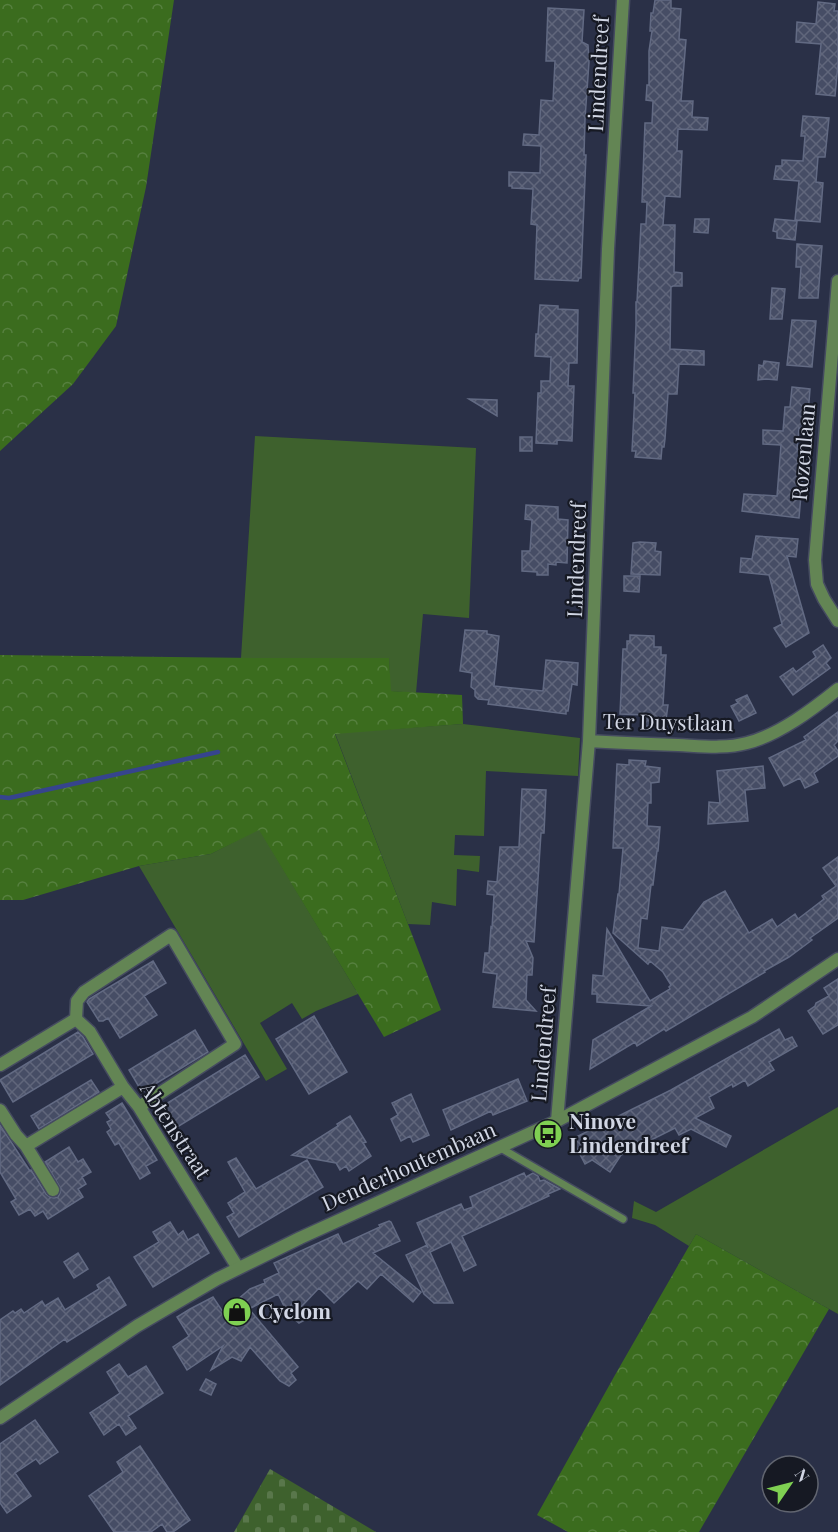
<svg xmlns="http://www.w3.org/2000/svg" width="838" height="1532" font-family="'Playfair Display',serif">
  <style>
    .grass { fill: #3e612d }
    .forest { fill: url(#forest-crowns) }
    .cemetery { fill: url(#cemetery-stones) }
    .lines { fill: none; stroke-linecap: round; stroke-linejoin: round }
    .stream { stroke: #36448d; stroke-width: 4.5 }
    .building { fill: url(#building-cross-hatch); stroke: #626a83; stroke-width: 1.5 }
    .service-casing { stroke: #454b60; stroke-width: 10 }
    .minor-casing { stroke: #454b60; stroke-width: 15 }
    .tertiary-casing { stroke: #454b60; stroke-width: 15 }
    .service { stroke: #638554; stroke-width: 7 }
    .minor { stroke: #638554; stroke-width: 12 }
    .tertiary { stroke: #638554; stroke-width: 12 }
    .labels { text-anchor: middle; stroke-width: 4.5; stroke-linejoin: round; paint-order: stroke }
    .street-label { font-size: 21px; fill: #d1d6e4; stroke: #161923 }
    .poi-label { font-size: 21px; font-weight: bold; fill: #d1d6e4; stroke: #161923; text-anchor: start }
  </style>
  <defs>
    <pattern id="forest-crowns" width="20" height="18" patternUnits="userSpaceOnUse" patternTransform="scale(1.5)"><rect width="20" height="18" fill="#3b6c1e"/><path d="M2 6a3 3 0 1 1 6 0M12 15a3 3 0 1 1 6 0" fill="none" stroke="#56803f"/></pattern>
    <pattern id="cemetery-stones" width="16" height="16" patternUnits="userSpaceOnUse" patternTransform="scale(1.5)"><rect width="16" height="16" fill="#3e612d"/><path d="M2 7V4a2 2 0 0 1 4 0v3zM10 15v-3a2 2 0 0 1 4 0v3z" fill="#59774b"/></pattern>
    <pattern id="building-cross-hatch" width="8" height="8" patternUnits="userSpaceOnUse" patternTransform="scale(1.5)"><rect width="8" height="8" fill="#464d65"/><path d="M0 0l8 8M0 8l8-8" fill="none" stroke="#60667b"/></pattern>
  </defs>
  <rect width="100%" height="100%" fill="#2a3047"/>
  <path class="grass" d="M255 436 476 448 469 618 423 614 416 693 390 691 389 658H241Z
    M463 724 580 738 578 776 486 771 484 836 455 835 454 855 480 856 479 872 457 869 456 906 432 902 430 925 408 924 335 733Z
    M259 829 358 994 316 1011 302 1019 292 1003 260 1023 287 1069 266 1081 139 866 211 854Z
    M838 1107V1314L696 1234 689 1246 655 1225 632 1218 634 1201 656 1212Z"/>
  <path class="forest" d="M0 0H174L146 187 116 326 73 384 0 451Z
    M0 655 262 658H389L391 691 462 695 463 724 335 734 441 1010 384 1037 259 830 211 854 139 866 23 900H0Z
    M696 1234 829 1309 699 1532H568L537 1515 615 1375Z"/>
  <path class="cemetery" d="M270 1469 376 1532H234Z"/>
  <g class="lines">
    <path class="stream" d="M0 797 9 798 218 752"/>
  </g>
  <path class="building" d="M655 0H671V8L681 9 679 39 686 40 681 101H693L692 117 708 118 707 130 678 129 677 151H682L680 197 665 196 663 225H675L674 272 682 273V286H673L671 287 670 349 704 351V365L679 364 677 394H668L665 439 664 447H662L661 459 635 457 636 451H632L635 393H633L636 325V302H637L641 224H646L647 202H642L645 123H652L653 101 646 100 647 85H649V51L652 31H650L651 13H653Z
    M818 2 835 4 834 11H838V64L835 96 816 94 821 44 796 42 797 22 816 24Z
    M548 8 584 10 582 42 588 45 589 62 585 119 584 155H586L582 253 581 278H579L578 281 535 279 537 225 531 224 533 189 512 188V186H509V172L540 173 541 146 523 145 524 134 539 135 541 100 553 101 555 61H546Z
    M803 116 829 118 825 157H818L816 182 823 183 820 222 795 220 799 181 774 179 776 166H782V160L803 161 805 136H801Z
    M695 219H709L708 233 694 232Z
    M775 219 797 221 795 240 777 238V232L773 231Z
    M797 244 822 246 818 298H799L801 267H796Z
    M772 288 785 289 782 319H770Z
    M540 305 558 306V309L578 310 577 363H569L568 386H574L572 441 557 440V444L536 443 538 393H541V381H550L551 357 535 356 536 334H538Z
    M792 320 816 321 812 367 787 365Z
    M764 361 779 363 777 380 766 379 758 380 759 365 763 366Z
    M792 387 810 389 807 428H799L797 449H805L799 518 742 511 744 494 777 496 781 445 763 444V430L783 431 785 407H790Z
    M469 399 497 400V416Z
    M520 437H532V451H520Z
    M526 505 558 507V519L568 520 567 563 556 562V565L548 564V575H537V572L522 571V551H530L532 520 525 519Z
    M756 536 798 539 796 557 787 556 809 633 786 647 774 628 782 624 769 575 740 572 741 558 752 559Z
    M640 542 656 543 655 551 661 552 660 575 631 574 633 543Z
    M624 576H640L639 592 624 591Z
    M465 630 487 631V634L499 636 494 686 543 691 546 660 578 663 577 685 572 684 568 711H566V714L488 704 489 700 478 699 475 696V690L471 687 472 673 460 671Z
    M630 635 654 636V647H661V655H666L663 705H668L665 727 645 726V715L620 714 623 649H627V641H630Z
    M823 645 831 658 826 663 830 668 793 695 780 677 793 668 796 672 816 657 813 652Z
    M747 695 756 713 739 721 731 706 738 703 736 700Z
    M838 712V741L834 745 838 751V756L814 773 818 782 805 788 800 778 784 786 769 758 806 740 804 737Z
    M629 760 646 761 645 766 660 768 659 782 651 783V803H648L647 826 660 827 658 851H657L653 885H651L647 919 641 918 638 948 659 951 662 927 683 930 704 902 725 891 749 933 772 919 777 927 795 914 798 919 824 899 822 896 836 886 823 868 838 857V918L810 938 812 940 789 957 764 971 765 972 666 1031 664 1029 637 1046 635 1042 590 1069 593 1040 651 1006 597 1002V994H592L593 975 603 976 607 929 650 1001 670 989 669 987 671 985 663 972 650 961 648 964 613 933 618 894H619L623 848H613L617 764 629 765Z
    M763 766 765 788 745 790 748 821 708 824 709 802 720 803 717 771Z
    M522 789 546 790 544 833H541L534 942 526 941 533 958 532 975H527L526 1000 536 1011 493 1007 497 974 483 972 485 953H489L491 927 492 928 494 895 487 894 488 881 497 882 500 847H519Z
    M153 961 166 983 144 996 157 1015 120 1038 108 1018 103 1021H99L87 1002 89 999Z
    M838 979V1025L823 1034 808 1011 815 1006 816 1003 829 996 824 988Z
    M314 1016 347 1072 309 1094 276 1039Z
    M779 1029 785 1040 792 1037 797 1046 769 1062 774 1070 748 1086 745 1080 733 1087 732 1084 709 1097 714 1108 695 1118 731 1136 726 1147 691 1129 679 1135 675 1128 621 1155 610 1172 592 1160 585 1164 572 1139 671 1090Z
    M195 1030 208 1052 142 1092 129 1070Z
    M78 1032 83 1037 93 1054 13 1102 0 1080Z
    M245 1055 259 1077 174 1129 161 1107Z
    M518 1079 527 1101 493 1115 491 1111 451 1130 443 1110Z
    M91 1080 99 1092 39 1129 31 1116Z
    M411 1094 429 1135 413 1142 410 1136 401 1141 391 1119 398 1115 392 1103Z
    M122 1103 157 1160 146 1166 150 1173 140 1179 119 1143 115 1145 107 1132 111 1129 107 1122 111 1120 106 1113Z
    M350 1116 366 1142 363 1143 371 1156 349 1171 346 1166 340 1170 336 1163 292 1155 338 1126 337 1124Z
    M0 1125 30 1171 31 1170 46 1194 50 1197 54 1198 58 1197 60 1193 61 1189 45 1162 69 1147 78 1162 83 1159 91 1172 82 1177 86 1184 78 1189 83 1197 48 1219 43 1211 35 1216 30 1209 19 1215 11 1202 16 1199 0 1172Z
    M236 1158 256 1189 307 1160 323 1187 239 1237 227 1217 234 1213 228 1203 245 1192 228 1162Z
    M524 1173 526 1177 533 1173 538 1176 540 1181 544 1180 560 1189 548 1194 549 1196 462 1236 476 1265 464 1271 451 1242 430 1252 453 1303H434L424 1294 406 1255 427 1245 428 1248 417 1223 461 1204 464 1210 473 1207 470 1197Z
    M389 1221 391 1222 400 1241 373 1253 421 1292 413 1302 381 1274 367 1289 358 1281 334 1303 319 1288 302 1306 312 1316 299 1323 288 1314 278 1294 249 1309 298 1367 291 1373 296 1380 289 1386 280 1381 250 1347 241 1361 232 1357 211 1370 223 1346 187 1370 173 1347 189 1336 177 1317 190 1309 213 1297 223 1312 250 1289 265 1283 264 1280 279 1273 274 1263 338 1234 343 1244 380 1227 379 1225Z
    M170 1222 178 1235 183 1231 188 1240 198 1234 209 1253 153 1287 134 1257 159 1242 153 1232Z
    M78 1253 88 1269 74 1278 64 1262Z
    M109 1277 126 1305 67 1342 65 1339 0 1385V1320L13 1311 15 1313 21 1309 24 1313 42 1301 45 1306 58 1298 65 1310 99 1289 97 1285Z
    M119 1364 128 1377 146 1366 163 1393 128 1416 136 1428 126 1435 119 1424 104 1435 90 1413 120 1393 107 1372Z
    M206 1379 216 1384 211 1395 200 1390Z
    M35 1420 58 1452 40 1464 36 1459 15 1473 31 1496 7 1513 0 1503V1444Z
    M140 1446 190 1520 173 1532H167L162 1524 151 1532H114L89 1496 123 1472 117 1462Z"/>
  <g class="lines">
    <g class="service-casing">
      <path id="service" d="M499 1147 623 1219"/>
    </g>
    <g class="minor-casing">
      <path id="minor" d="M838 281 815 560 817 584 824 599 838 621
        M589 741C619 743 648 744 678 745 701 746 725 749 747 743 779 735 813 709 838 689
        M76 1019 90 1032 123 1087 139 1107 238 1268
        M0 1065 76 1019 77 1001 84 992 171 935 235 1044 139 1107
        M0 1110 16 1135 26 1146 53 1190
        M557 1121 589 741 608 249 623 0
        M26 1146 123 1087"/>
    </g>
    <g class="tertiary-casing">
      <path id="tertiary" d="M0 1418 137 1326 217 1279 300 1238 557 1121 752 1017 838 959"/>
    </g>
    <use href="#service" class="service"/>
    <use href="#minor" class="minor"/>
    <use href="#tertiary" class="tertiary"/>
  </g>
  <defs>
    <g id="bus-disc" transform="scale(1.5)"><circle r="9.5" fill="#7fd052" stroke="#161923"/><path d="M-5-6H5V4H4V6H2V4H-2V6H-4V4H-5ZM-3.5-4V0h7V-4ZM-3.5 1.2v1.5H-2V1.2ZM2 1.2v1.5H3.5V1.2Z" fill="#111"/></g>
    <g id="shop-disc" transform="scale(1.5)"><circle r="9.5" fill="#7fd052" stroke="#161923"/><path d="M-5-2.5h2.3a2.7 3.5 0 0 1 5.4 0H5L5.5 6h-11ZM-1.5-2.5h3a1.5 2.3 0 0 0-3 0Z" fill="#111"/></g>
  </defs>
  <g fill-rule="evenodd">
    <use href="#bus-disc" x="548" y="1134"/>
    <use href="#shop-disc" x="237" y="1312"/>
  </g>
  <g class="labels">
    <g class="street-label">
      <text transform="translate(599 74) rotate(-87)" y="7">Lindendreef</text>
      <text transform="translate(804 452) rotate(-85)" y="7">Rozenlaan</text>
      <text transform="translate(577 560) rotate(-88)" y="7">Lindendreef</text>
      <text transform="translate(668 723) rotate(1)" y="7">Ter Duystlaan</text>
      <text transform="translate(544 1044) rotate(-85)" y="7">Lindendreef</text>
      <text transform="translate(175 1131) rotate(57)" y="7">Abtenstraat</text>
      <text transform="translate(409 1167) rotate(-24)" y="7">Denderhoutembaan</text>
    </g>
    <g class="poi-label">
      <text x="569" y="1129">Ninove<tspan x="569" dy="24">Lindendreef</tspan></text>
      <text x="258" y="1319">Cyclom</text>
    </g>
  </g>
  <g transform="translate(790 1484) rotate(55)"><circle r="28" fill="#161923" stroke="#616570" stroke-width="1.5"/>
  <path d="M0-4.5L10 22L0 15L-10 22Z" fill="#7fd052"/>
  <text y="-9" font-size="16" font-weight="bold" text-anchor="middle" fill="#d1d6e4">N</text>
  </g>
</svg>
